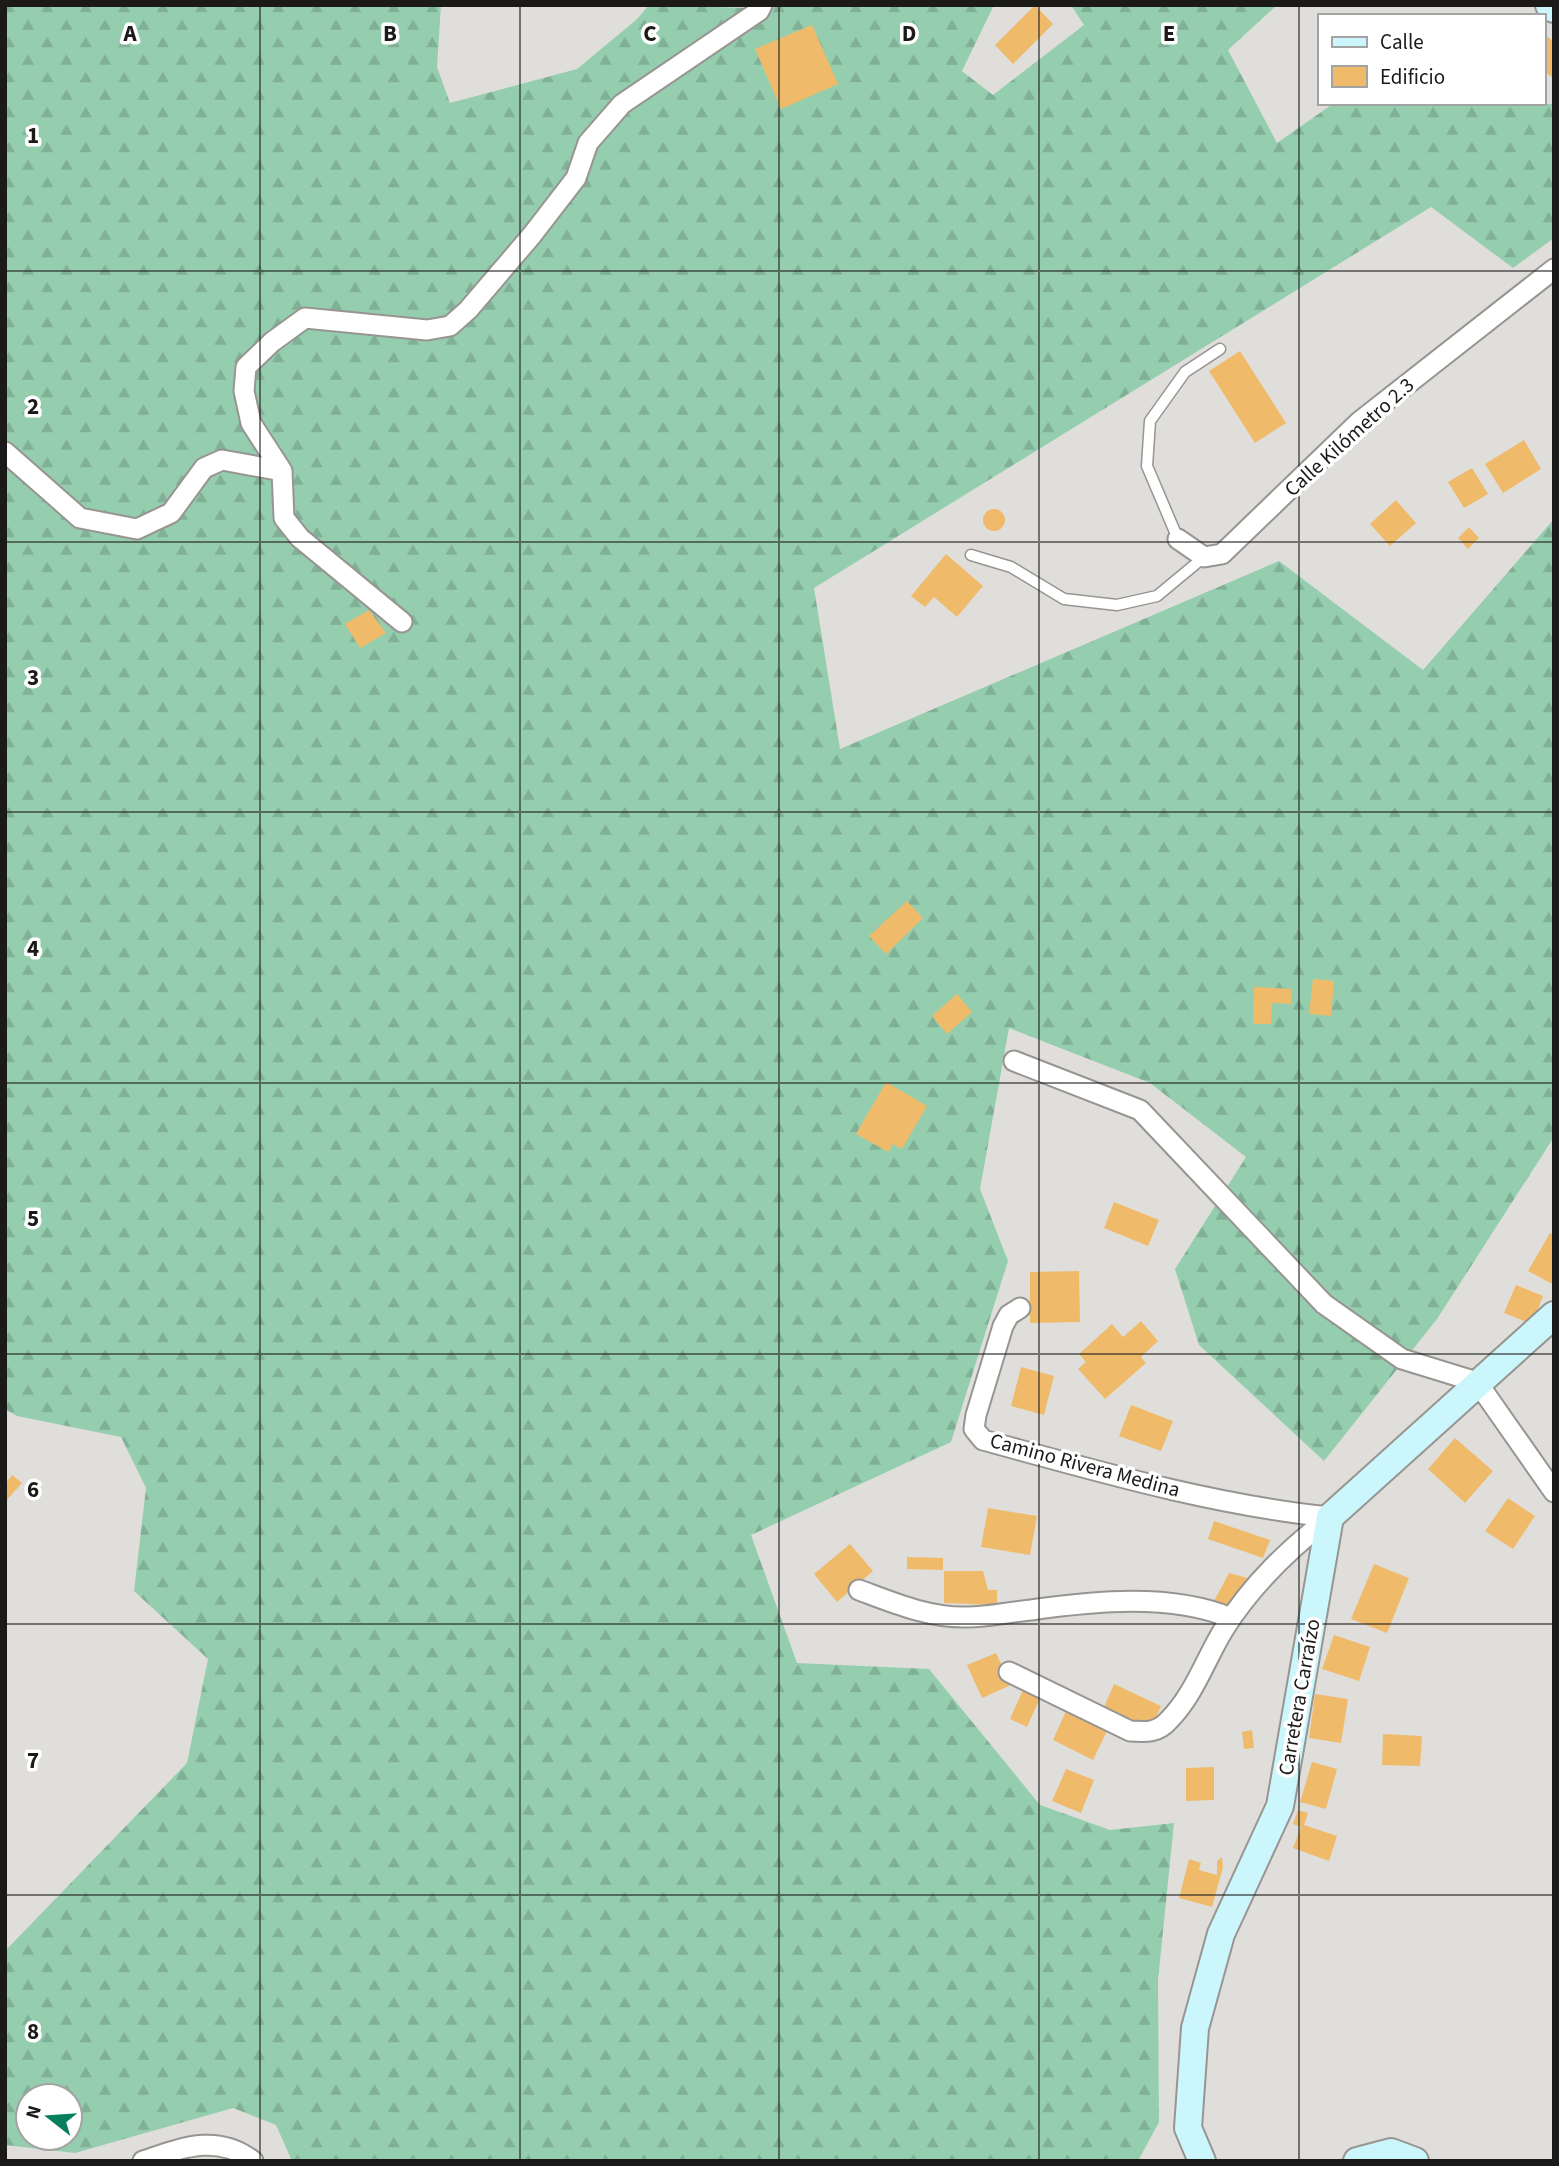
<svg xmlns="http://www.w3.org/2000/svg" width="1559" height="2166" font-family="'Source Sans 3',sans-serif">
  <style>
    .forest { fill: url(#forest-firs); fill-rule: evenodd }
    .building { fill: #efbb6b }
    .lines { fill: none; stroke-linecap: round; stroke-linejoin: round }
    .lane-casing { stroke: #979592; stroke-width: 13 }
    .street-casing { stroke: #979592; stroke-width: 23 }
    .secondary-casing { stroke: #979592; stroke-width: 30 }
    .lane { stroke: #fff; stroke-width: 10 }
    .street { stroke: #fff; stroke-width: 19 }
    .secondary { stroke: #cbf7fc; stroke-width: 26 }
    .grid { fill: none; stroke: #1b1a19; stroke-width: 2; stroke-opacity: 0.55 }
    .labels { text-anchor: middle; stroke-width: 7; stroke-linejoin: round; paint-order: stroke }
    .street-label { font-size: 21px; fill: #1b1a19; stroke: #fff }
    .grid-label { font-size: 23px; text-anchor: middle; font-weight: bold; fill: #1b1a19; stroke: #fff; stroke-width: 7; stroke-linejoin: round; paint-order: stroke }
  </style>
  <defs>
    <pattern id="forest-firs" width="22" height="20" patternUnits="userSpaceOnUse" patternTransform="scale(1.75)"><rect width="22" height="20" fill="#95ceaf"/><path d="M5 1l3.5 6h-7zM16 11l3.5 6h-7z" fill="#80b096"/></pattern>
  </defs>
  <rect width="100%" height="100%" fill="#e0dedb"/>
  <path class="forest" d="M5 5H441L437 67 450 103 577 69 636 20 649 5 749 8 753 5H994L962 71 993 95 1084 25 1071 5H1277L1228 50 1277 143 1334 103 1554 104V238L1513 268 1431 207 814 588 840 749 1279 561 1423 670 1554 519V1137L1437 1319 1324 1461 1199 1345 1175 1269 1246 1157 1150 1083 1009 1028 980 1189 1008 1261 951 1442 751 1535 797 1663 929 1669 1040 1805 1110 1830 1174 1823 1158 1980 1159 2122 1138 2161H292L276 2125 233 2108 75 2153 5 2145V1951L187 1763 208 1659 134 1591 146 1488 121 1437 17 1416 5 1409ZM28 2096H70V2138H28Z"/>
  <path class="building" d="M1035 5 1053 24 1013 64 995 45Z
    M812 25 838 84 781 109 755 49Z
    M1543 33 1554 42V79L1543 70Z
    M1240 351 1286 423 1255 443 1209 371Z
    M1524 440 1541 469 1503 493 1485 464Z
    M1472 468 1488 494 1464 508 1448 482Z
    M1396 500 1416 523 1390 546 1370 524Z
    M983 520a11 11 0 1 1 22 0a11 11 0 1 1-22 0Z
    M1469 527 1479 538 1468 549 1458 538Z
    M946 554 983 586 957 617 934 597 925 607 911 596Z
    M369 610 386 633 360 648 345 624Z
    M907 901 923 918 886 954 869 936Z
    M1313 979 1334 981 1331 1016 1309 1014Z
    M1254 987 1292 989 1291 1004 1272 1003 1271 1024H1253Z
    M957 994 972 1012 947 1034 932 1016Z
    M886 1082 927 1106 902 1149 893 1144 888 1152 856 1134Z
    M1114 1202 1159 1220 1148 1246 1104 1228Z
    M1550 1233 1554 1235V1285L1528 1271Z
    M1079 1271 1080 1322 1030 1323V1272Z
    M1516 1285 1543 1296 1532 1324 1504 1313Z
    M1141 1321 1158 1341 1141 1357 1146 1363 1105 1399 1078 1369 1086 1362 1079 1354 1112 1324 1123 1337Z
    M1021 1367 1054 1376 1044 1415 1011 1406Z
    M1131 1405 1173 1421 1161 1451 1119 1436Z
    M1455 1438 1493 1471 1465 1503 1428 1469Z
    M12 1475 22 1483 5 1502V1484Z
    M1508 1498 1535 1516 1513 1549 1485 1531Z
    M988 1508 1037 1516 1030 1555 981 1547Z
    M1214 1521 1270 1540 1263 1558 1208 1539Z
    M850 1544 873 1571 837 1602 814 1574Z
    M907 1557 943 1558V1570L907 1569Z
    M1374 1564 1409 1578 1387 1633 1351 1619Z
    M944 1571H983L988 1590H997V1605L944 1603Z
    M1229 1573 1255 1580 1233 1609 1214 1601Z
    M1334 1635 1370 1647 1359 1681 1322 1669Z
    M996 1653 1011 1685 982 1698 967 1665Z
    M1114 1684 1161 1706 1151 1729 1104 1707Z
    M1023 1690 1040 1698 1027 1727 1010 1719Z
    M1315 1694 1348 1699 1341 1743 1309 1738Z
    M1066 1711 1107 1731 1093 1760 1053 1740Z
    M1252 1730 1254 1748 1244 1749 1242 1732Z
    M1383 1734 1422 1736 1420 1766 1382 1765Z
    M1312 1762 1337 1769 1326 1809 1300 1802Z
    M1214 1767V1800L1186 1801V1768Z
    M1066 1769 1094 1780 1081 1813 1052 1801Z
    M1298 1810 1308 1813 1304 1825 1337 1836 1329 1861 1293 1848 1301 1827 1293 1824Z
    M1222 1857 1223 1867 1212 1907 1179 1898 1189 1859 1201 1863 1199 1870 1217 1875V1861Z"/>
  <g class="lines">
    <g class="lane-casing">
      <path id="lane" d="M1178 539 1147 466 1150 421 1185 372 1220 349
        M971 555 1011 567 1064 599 1117 605 1157 596 1204 557"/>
    </g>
    <g class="street-casing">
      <path id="street" d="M5 452 80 518 137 529 171 513 204 468 222 460 282 471
        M1178 539 1204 557 1222 554 1359 422 1554 269
        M402 622 300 538 284 518 282 471 251 423 244 391 246 367 272 342 305 318 427 330 450 326 468 310 532 235 576 178 588 143 622 104 759 11 762 5
        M1014 1061 1140 1110 1324 1304 1402 1359 1477 1382 1554 1492
        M1020 1308 1009 1315 1003 1326 976 1415 974 1429 983 1440C1097 1471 1212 1505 1330 1517
        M859 1590C894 1603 929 1618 967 1617 989 1617 1009 1612 1031 1610 1094 1601 1171 1593 1231 1618
        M1009 1672 1130 1731C1146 1732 1158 1733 1169 1720 1194 1695 1206 1658 1224 1629 1252 1584 1289 1549 1330 1517
        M143 2161C182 2148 217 2133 253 2161"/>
    </g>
    <g class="secondary-casing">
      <path id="secondary" d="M1549 5 1554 9
        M1202 2161 1188 2128 1195 2028 1221 1934 1280 1806 1330 1517 1554 1315
        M1357 2161 1391 2152 1415 2161"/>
    </g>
    <use href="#lane" class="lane"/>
    <use href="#street" class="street"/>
    <use href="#secondary" class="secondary"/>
  </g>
  <path class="grid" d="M260 5V2161M520 5V2161M779 5V2161M1039 5V2161M1299 5V2161M5 271H1554M5 542H1554M5 812H1554M5 1083H1554M5 1354H1554M5 1624H1554M5 1895H1554"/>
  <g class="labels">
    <g class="street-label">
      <text transform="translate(1349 437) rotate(-42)" y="7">Calle Kilómetro 2.3</text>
      <text transform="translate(1085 1465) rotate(15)" y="7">Camino Rivera Medina</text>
      <text transform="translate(1299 1697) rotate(-80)" y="7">Carretera Carraízo</text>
    </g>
  </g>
  <g class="grid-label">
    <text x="130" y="41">A</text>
    <text x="390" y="41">B</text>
    <text x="650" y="41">C</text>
    <text x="909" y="41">D</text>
    <text x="1169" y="41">E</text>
    <text x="33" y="143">1</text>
    <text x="33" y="414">2</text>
    <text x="33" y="685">3</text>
    <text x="33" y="956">4</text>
    <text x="33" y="1226">5</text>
    <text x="33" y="1497">6</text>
    <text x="33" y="1768">7</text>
    <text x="33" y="2039">8</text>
  </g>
  <rect width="1559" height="2166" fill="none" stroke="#1b1a19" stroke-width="14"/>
  <rect x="1318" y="14" width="228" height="91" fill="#ffffff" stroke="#a4a3a3" stroke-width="2"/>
  <rect x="1332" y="37" width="35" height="10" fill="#cbf7fc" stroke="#a4a3a3" stroke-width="2"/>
  <text x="1380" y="49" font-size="21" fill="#1b1a19">Calle</text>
  <rect x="1332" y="66" width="35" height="21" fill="#efbb6b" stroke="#a4a3a3" stroke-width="2"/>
  <text x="1380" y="84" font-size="21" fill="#1b1a19">Edificio</text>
  <g transform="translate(49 2117) rotate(287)"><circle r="33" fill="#ffffff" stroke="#a4a3a3" stroke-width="2"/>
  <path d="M0-5L12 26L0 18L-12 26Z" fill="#077f5e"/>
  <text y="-10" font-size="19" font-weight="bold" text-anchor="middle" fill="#1b1a19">N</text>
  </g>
</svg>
